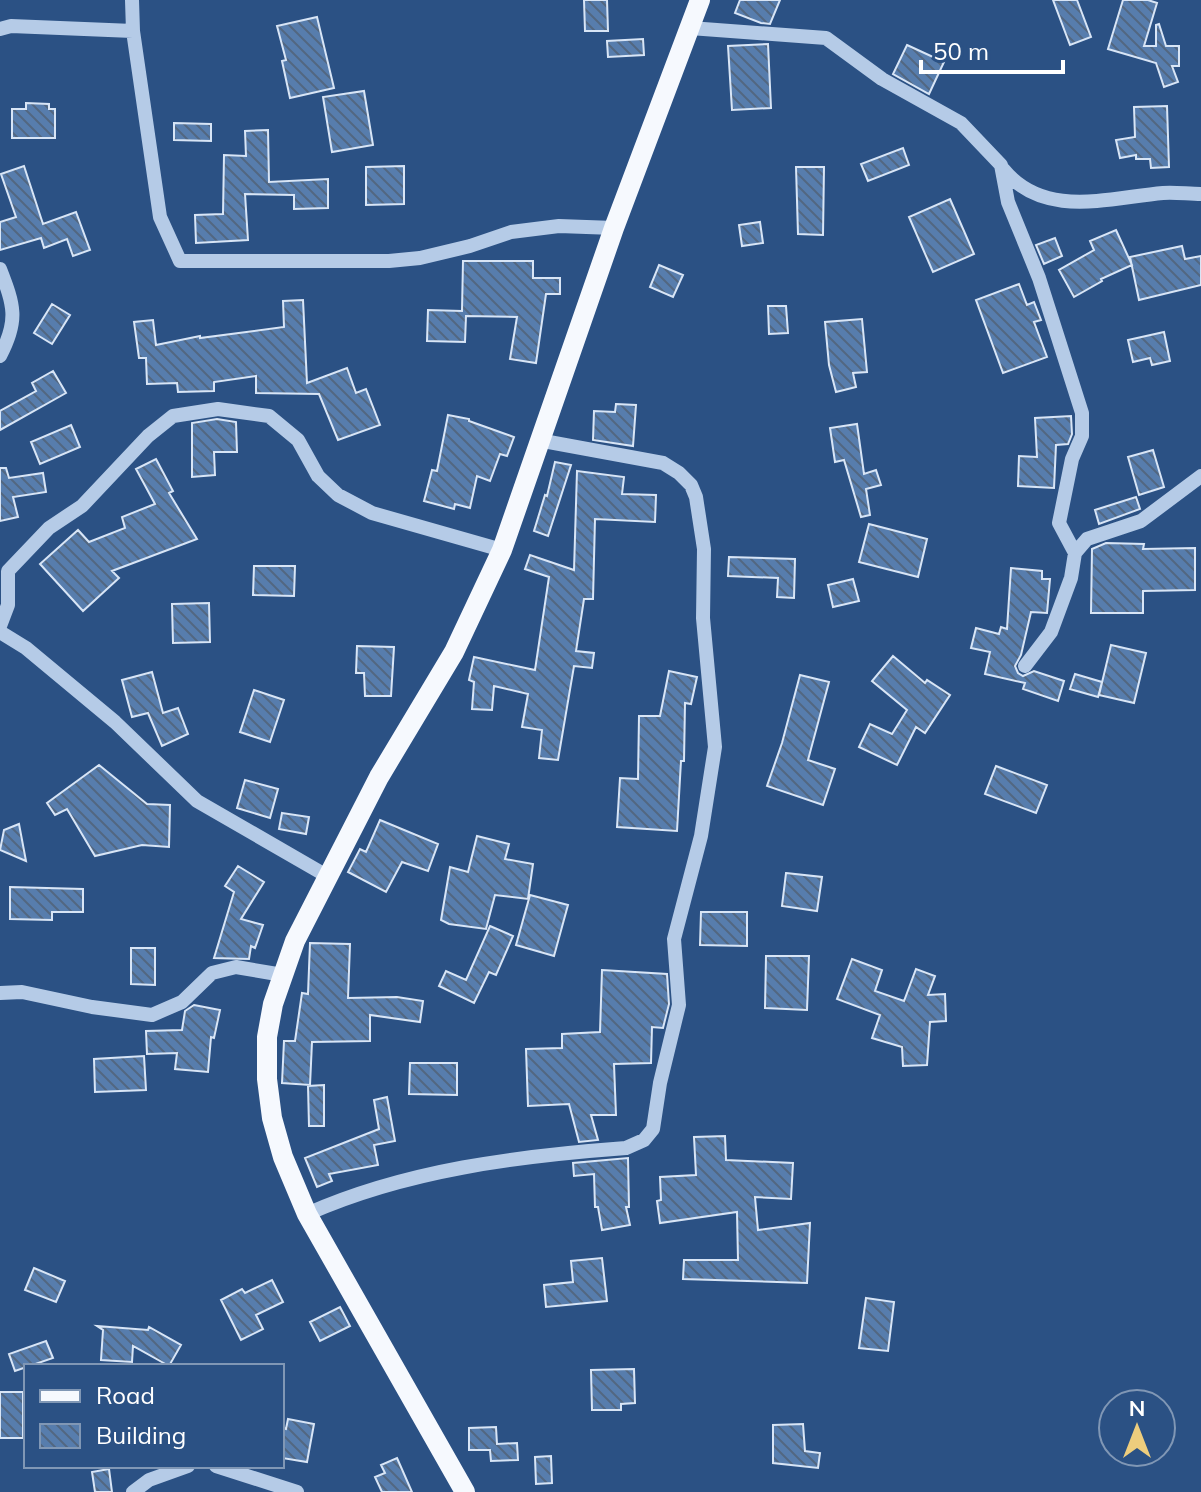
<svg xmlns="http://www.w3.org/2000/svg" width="1201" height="1492" font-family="Mulish,sans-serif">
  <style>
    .building { fill: url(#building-back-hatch); stroke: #d8e5f6; stroke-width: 2 }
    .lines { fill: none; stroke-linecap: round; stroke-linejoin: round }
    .minor { stroke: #b5cbe7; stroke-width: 14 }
    .major { stroke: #f6f9fe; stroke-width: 20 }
  </style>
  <defs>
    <pattern id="building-back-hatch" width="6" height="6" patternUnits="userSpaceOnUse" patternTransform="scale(2)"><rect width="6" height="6" fill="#577dad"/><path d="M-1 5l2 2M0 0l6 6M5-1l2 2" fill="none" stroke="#526781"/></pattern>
  </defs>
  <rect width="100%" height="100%" fill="#2b5184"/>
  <path class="building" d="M584 0H607L608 31H585Z
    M740 0H780L770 24 761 23 735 13Z
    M1053 0H1077L1091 37 1070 45Z
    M1123 0H1148L1157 3 1144 46H1156V25L1159 24 1166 46H1179V66H1172L1178 82 1164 87 1156 63 1108 49Z
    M317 17 334 88 290 98 282 61 286 60 277 26Z
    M643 39 644 55 608 57 607 41Z
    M768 44 771 108 732 110 728 46Z
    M907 45 944 62 929 94 893 74Z
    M364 91 373 145 332 152 323 97Z
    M26 103 49 104V109H55V138H12V109H26Z
    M1167 106 1169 167 1151 168 1150 159H1136V155L1120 158 1116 140 1135 137 1134 107Z
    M174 123 211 124V141L174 140Z
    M268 130 269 182 328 179V208L294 209V195L245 194 248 240 196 243 195 215 223 214 224 155 246 156 245 131Z
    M903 148 909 165 868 181 861 164Z
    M24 166 43 224 76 212 90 250 73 256 67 239 44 248 41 238 0 250V222L16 217 1 174Z
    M404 166V204L366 205V167Z
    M796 167H824L823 235 798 234Z
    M950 199 974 254 933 272 909 217Z
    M760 222 763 243 742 246 739 225Z
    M1116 230 1132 265 1101 279 1102 281 1074 297 1059 270 1094 250 1090 241Z
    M1055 238 1062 256 1044 264 1036 245Z
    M1182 246 1185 259 1201 256V285L1139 300 1130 257Z
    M463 261H533V278H560V294H546L536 363 510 359 517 317 466 316 465 342 427 341 428 310 462 311Z
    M659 265 683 275 673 297 650 287Z
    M1019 284 1027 305 1034 302 1041 320 1034 322 1047 357 1003 373 976 300Z
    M303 300 307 383 347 368 356 393 366 389 380 425 338 440 319 394 256 393V376L214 382V391L178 392 177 383 147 384 146 358H139L134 322 153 320 156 345 200 336V338L284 327 283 301Z
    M52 304 70 315 52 344 34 333Z
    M768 306H786L788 333 769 334Z
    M862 319 867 372 853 373 856 387 836 392 829 365 825 322Z
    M1164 332 1170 361 1152 365 1150 358 1133 362 1128 340Z
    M53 371 66 393 0 430V411L36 391 32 383Z
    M616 404 636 405 633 446 593 440 594 411 615 412Z
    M448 415 469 419V421L514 437 507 456 500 454 490 481 477 476 470 508 455 504 454 509 424 501 432 470 437 471Z
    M1071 416 1072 434 1068 444 1056 445 1054 488 1018 486 1019 456 1037 457 1035 418Z
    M217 419 236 422 237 452H214L215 475 192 477V423Z
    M857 424 864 474 876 470 881 485 866 489 870 515 861 517 844 460 835 462 830 428Z
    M71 425 80 447 40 464 31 442Z
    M1153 450 1164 487 1139 495 1128 457Z
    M156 459 173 491 169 493 197 539 112 571 119 578 83 611 40 564 78 530 89 542 125 528 122 517 155 504 136 469Z
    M555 462 571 465 548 536 534 531 545 495 547 496Z
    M0 468H6L9 478 43 473 46 492 13 497 18 517 0 521Z
    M577 471 624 477 622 494 656 495 655 522 595 519 593 599H584L576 651 594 653 592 668 574 666 558 760 539 758 542 730 522 727 528 694 494 686 492 710 472 709 474 682 469 680 474 657 535 670 549 577 525 569 530 555 574 570Z
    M1136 497 1140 509 1099 524 1095 510Z
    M869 524 927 539 918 577 859 562Z
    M1106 543 1144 544 1143 549 1195 548V590L1143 591V613H1091L1092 549Z
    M729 557 795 559 794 598 777 597 778 578 728 576Z
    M254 566H295L294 596 253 595Z
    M1011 568 1042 571V579H1050L1047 613 1031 612 1021 655 1015 666 1018 673 1023 676 1034 671 1064 681 1058 701 1023 689 1025 683 985 674 990 652 971 648 976 628 999 634 1001 627 1007 629Z
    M853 579 859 601 833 607 828 585Z
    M209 603 210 642 173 643 172 604Z
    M1111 645 1146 653 1134 703 1099 695Z
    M357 646 394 647 391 696H365L364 673H356Z
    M893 656 925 683 927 680 950 695 925 733 916 727 897 765 859 747 870 724 892 734 907 710 872 681Z
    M669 671 697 677 691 704 685 703 684 761H681L677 831 617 827 620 778 638 779 639 716H660Z
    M152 672 163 713 178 708 188 734 162 746 148 713 132 717 122 680Z
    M1075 674 1102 682 1098 697 1070 689Z
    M800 675 829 682 808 760 835 769 823 805 767 786 782 743Z
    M254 690 284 700 270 742 240 732Z
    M99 765 147 804 170 805 169 847 142 845 95 856 67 809 55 815 47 803Z
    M996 766 1047 785 1036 813 985 794Z
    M245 780 278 789 270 818 237 808Z
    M282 813 309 817 306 834 279 829Z
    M380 820 438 844 428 871 402 862 386 892 348 872 360 849 366 852Z
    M19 824 26 861 0 850 4 830Z
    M477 836 509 844 505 859 533 864 528 899 495 895 486 929 449 924 441 920 450 867 468 872Z
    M238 866 264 882 241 919 263 925 255 948 251 946 249 959 214 958 234 892 225 886Z
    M786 873 822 877 817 911 782 906Z
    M10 887 83 889V912H52V920L10 919Z
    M530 895 568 905 554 956 516 945Z
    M701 912H747V946L700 945Z
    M490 926 513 936 496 975 489 972 474 1003 439 986 446 971 466 980Z
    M310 943 350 944 348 998 397 997 423 1001 420 1022 370 1015V1041L312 1042 310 1085 282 1083 284 1041H295L302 993 308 994Z
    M131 948H155V985L131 984Z
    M766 956H809L807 1010 765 1008Z
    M852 959 882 970 875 991 904 1001 916 969 935 976 928 995 945 994 946 1021 930 1022 927 1065 903 1066 902 1047 872 1038 880 1015 837 999Z
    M602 970 667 974 669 1004 663 1028 652 1027 651 1063 614 1064 616 1115H591L598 1140 579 1142 569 1104 528 1106 526 1049 562 1048V1034L600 1032Z
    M194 1005 220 1010 214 1038 211 1037 208 1072 175 1069 177 1053 147 1054 146 1031 182 1030 185 1011Z
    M144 1056 146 1090 95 1092 94 1059Z
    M410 1063H457V1095L409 1094Z
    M324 1085V1126H309L308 1086Z
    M387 1097 395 1141 374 1145 378 1165 329 1174 332 1181 317 1187 305 1158 379 1129 374 1100Z
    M725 1136 726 1160 793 1163 791 1199 755 1197 758 1230 810 1223 807 1283 683 1279 684 1260H738L737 1212 660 1223 657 1201 661 1200 660 1177 696 1175 694 1137Z
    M628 1158 629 1207H626L630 1225 602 1230 598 1207H595L594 1174 574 1176 573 1163Z
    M602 1258 607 1301 546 1307 544 1285 573 1282 571 1261Z
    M34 1268 65 1281 56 1302 25 1290Z
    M272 1280 283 1302 256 1315 263 1329 241 1340 221 1300 242 1289 245 1293Z
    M866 1298 894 1302 888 1351 859 1348Z
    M340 1307 350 1326 320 1341 310 1322Z
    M97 1326 148 1330 149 1327 181 1345 169 1366 133 1346 132 1362 101 1360 103 1330Z
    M46 1341 53 1358 15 1371 9 1354Z
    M634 1369 635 1403 621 1404V1410H592L591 1370Z
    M0 1392H23V1438H0Z
    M288 1419 314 1424 307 1462 282 1458V1428L286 1429Z
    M803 1424 805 1451 820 1453 818 1468 773 1463V1425Z
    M496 1427 497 1444 517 1443 518 1460 491 1461 490 1450H469V1428Z
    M551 1456 552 1483 536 1484 535 1457Z
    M397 1458 412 1492H382L375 1477 385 1473 381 1465Z
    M109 1469 112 1492H95L92 1472Z"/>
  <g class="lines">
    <path class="minor" d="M132 0 133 31 160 217 180 261H389L420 258 470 246 511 232 559 226 614 228
      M690 28 826 38 882 79 961 123 1001 165 1008 202 1039 278 1082 413V436L1072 459 1059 523 1075 553 1071 578 1051 632 1025 666
      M0 29 11 26 133 31
      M1003 169C1044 219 1107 198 1163 193 1175 192 1188 194 1201 194
      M0 269C14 305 19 320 0 356
      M1075 553 1087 539 1141 521 1201 476
      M0 626 8 605V571L49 528 82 506 148 436 173 416 218 409 269 416 298 440 318 476 338 495 372 513 502 550
      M0 632 26 648 115 722 197 801 327 876
      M0 993 22 992 92 1007 152 1015 182 1002 212 973 236 967 283 975
      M307 1214C406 1170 518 1156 626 1148L644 1140 653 1129 660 1083 679 1005 674 939 701 836 715 747 703 618 704 549 696 497 691 485 679 473 663 463 538 440
      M216 1466 297 1492
      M133 1492 149 1480 188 1466"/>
    <path class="major" d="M465 1492 307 1214 283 1157 272 1118 267 1079V1037L273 1004 295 941 379 777 454 652 502 550 614 228 700 0"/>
  </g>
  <rect x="24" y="1364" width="260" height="104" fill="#2b5184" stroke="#8097b5" stroke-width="2"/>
  <rect x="40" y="1390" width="40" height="12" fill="#f6f9fe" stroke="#8097b5" stroke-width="2"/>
  <text x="96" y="1404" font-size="24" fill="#ffffff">Road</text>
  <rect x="40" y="1424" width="40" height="24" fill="url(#building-back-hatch)" stroke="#8097b5" stroke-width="2"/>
  <text x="96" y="1444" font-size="24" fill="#ffffff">Building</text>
  <g transform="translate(1137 1428)"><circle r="38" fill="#2b5184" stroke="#8097b5" stroke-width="2"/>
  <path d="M0-6L14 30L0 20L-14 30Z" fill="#edcd7d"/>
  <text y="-12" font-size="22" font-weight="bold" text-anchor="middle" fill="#ffffff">N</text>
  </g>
  <path d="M921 60v12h142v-12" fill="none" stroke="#ffffff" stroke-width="4"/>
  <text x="933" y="60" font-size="24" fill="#ffffff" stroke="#2b5184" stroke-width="6" paint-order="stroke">50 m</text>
</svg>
